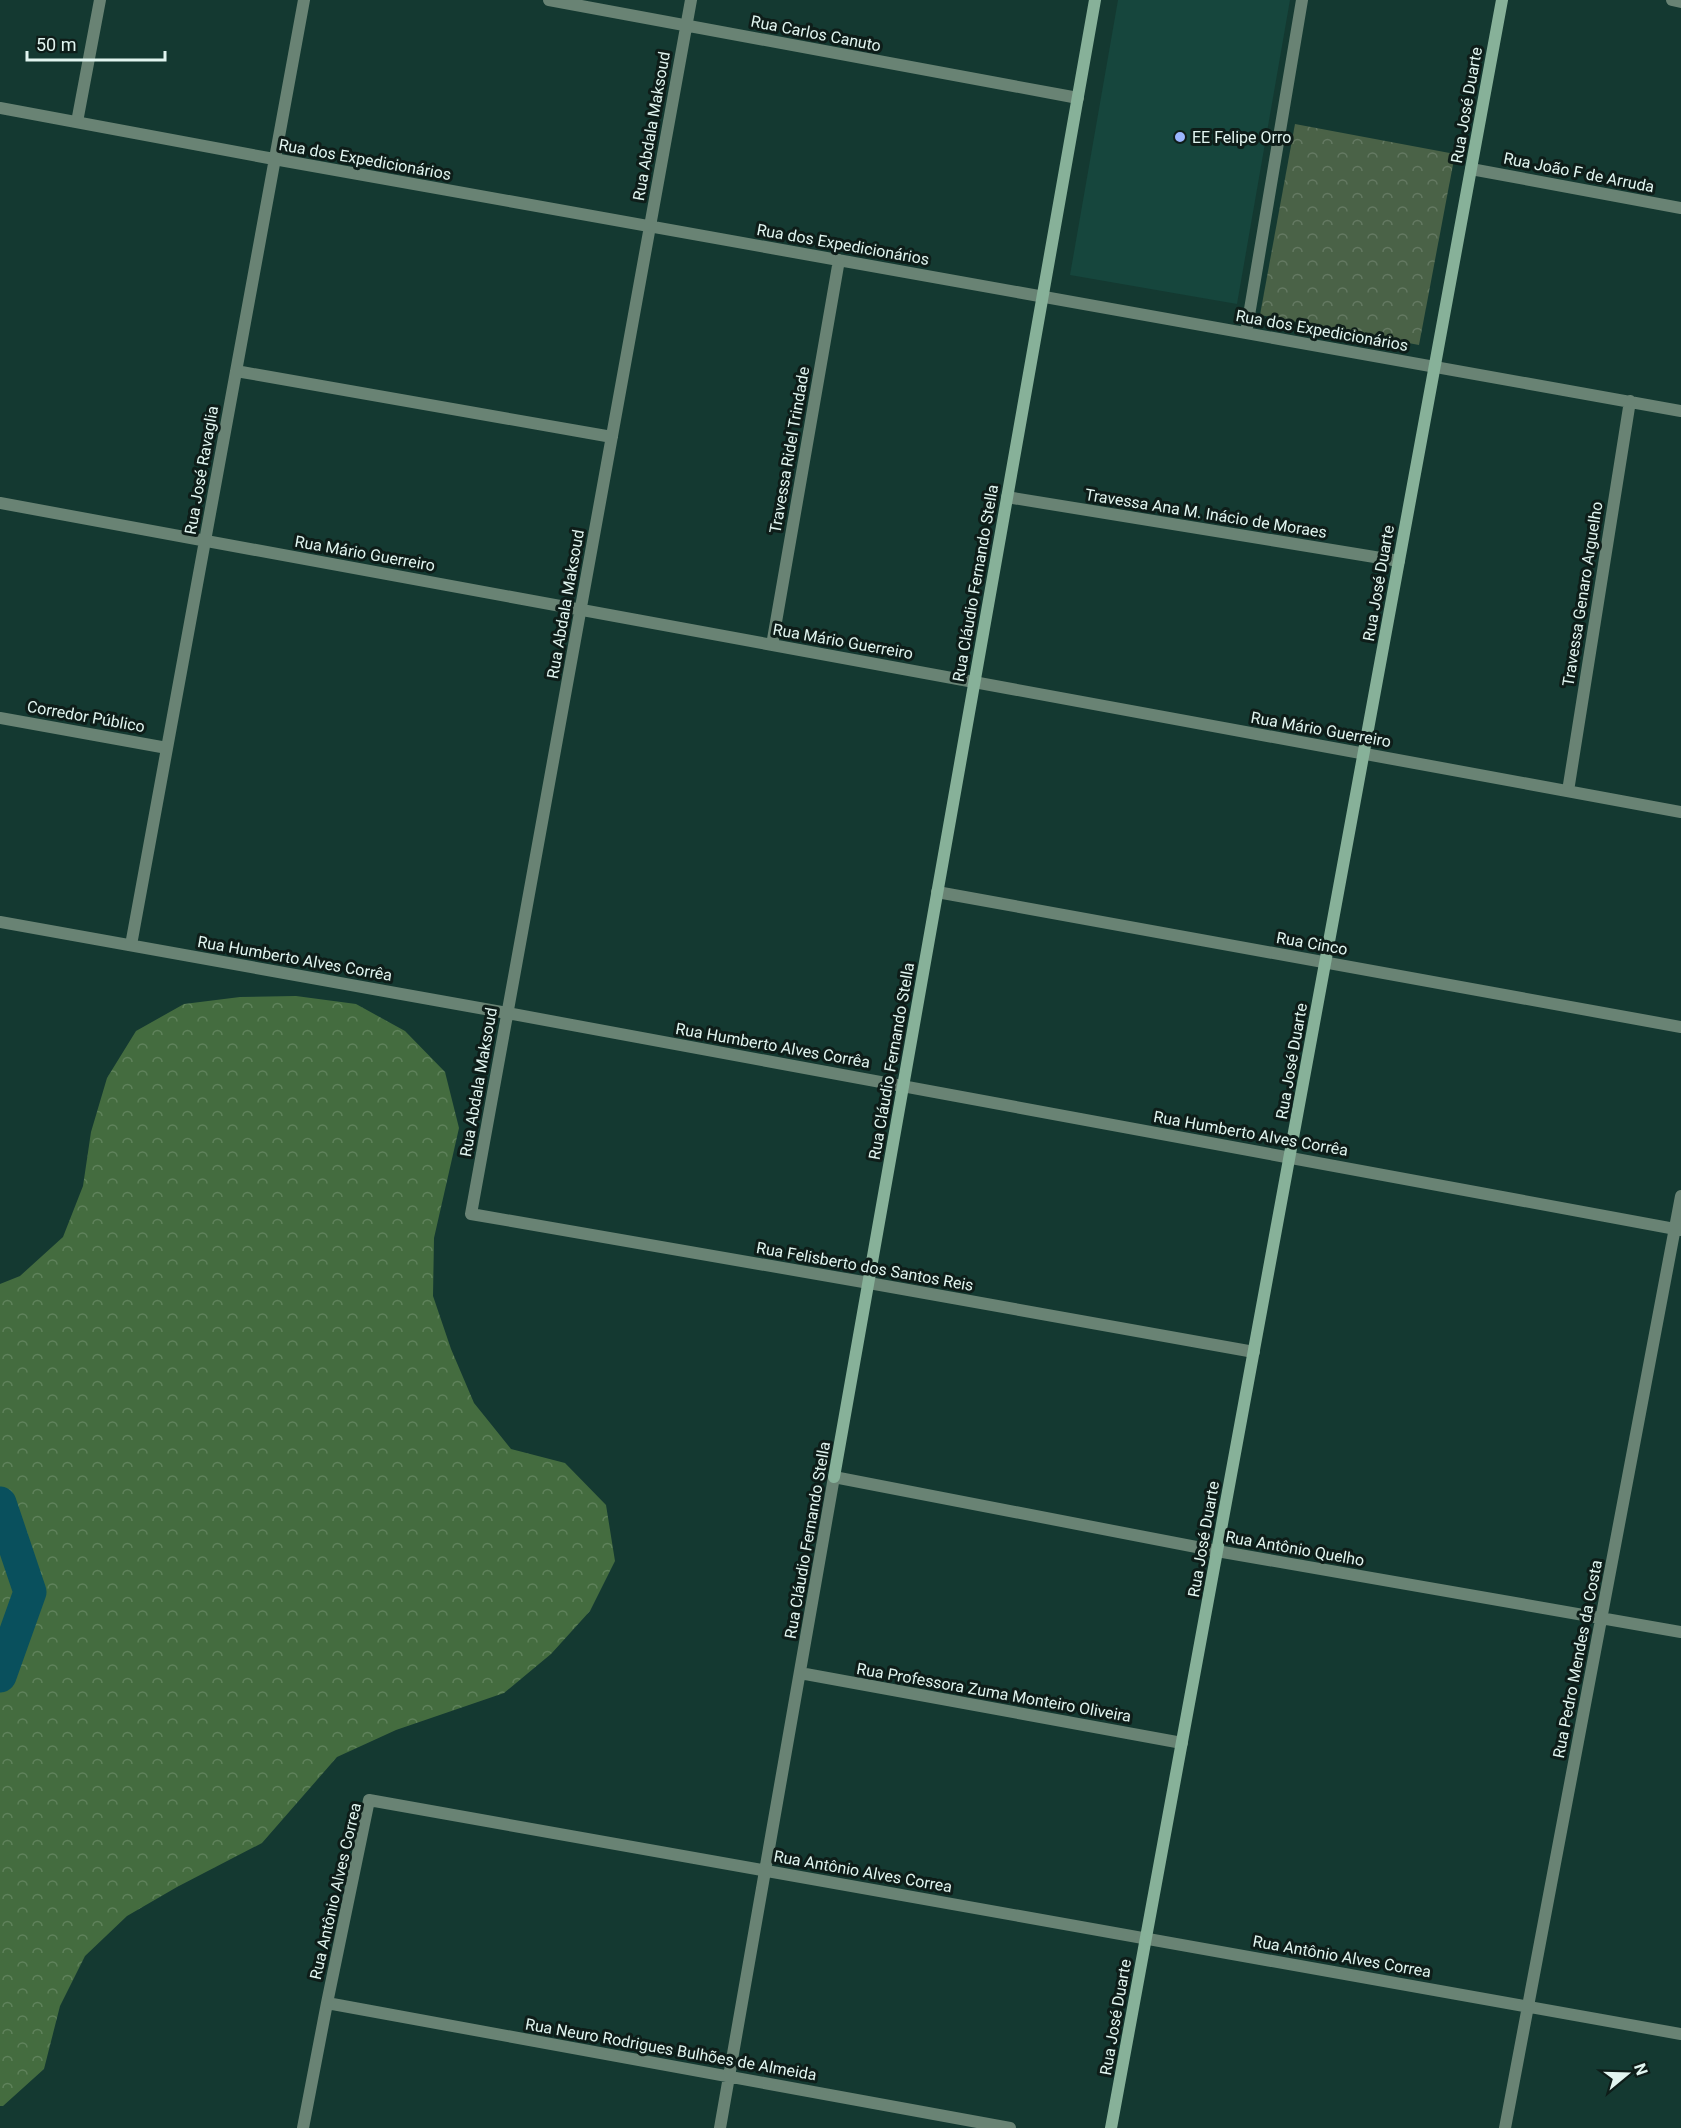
<svg xmlns="http://www.w3.org/2000/svg" width="1681" height="2128" font-family="Roboto,sans-serif">
  <style>
    .built { fill: #16463d }
    .forest { fill: url(#forest-crowns) }
    .park { fill: url(#park-crowns) }
    .lines { fill: none; stroke-linecap: round; stroke-linejoin: round }
    .river { stroke: #09505d; stroke-width: 33 }
    .street { stroke: #698374; stroke-width: 12 }
    .secondary { stroke: #87b199; stroke-width: 12 }
    .poi-dot { fill: #9bb5fd; stroke: #0e1d19; stroke-width: 2 }
    .labels { text-anchor: middle; stroke-width: 6; stroke-linejoin: round; paint-order: stroke }
    .street-label { font-size: 16px; fill: #e1f5f0; stroke: #0e1d19 }
    .poi-label { font-size: 16px; fill: #e1f5f0; stroke: #0e1d19; text-anchor: start }
  </style>
  <defs>
    <pattern id="forest-crowns" width="20" height="18" patternUnits="userSpaceOnUse" patternTransform="scale(1.5)"><rect width="20" height="18" fill="#446c3f"/><path d="M2 6a3 3 0 1 1 6 0M12 15a3 3 0 1 1 6 0" fill="none" stroke="#5f825b"/></pattern>
    <pattern id="park-crowns" width="20" height="18" patternUnits="userSpaceOnUse" patternTransform="scale(1.5)"><rect width="20" height="18" fill="#4a6247"/><path d="M2 6a3 3 0 1 1 6 0M12 15a3 3 0 1 1 6 0" fill="none" stroke="#647962"/></pattern>
  </defs>
  <rect width="100%" height="100%" fill="#143931"/>
  <path class="built" d="M1118 0H1290L1237 304 1070 275Z"/>
  <path class="forest" d="M296 996 356 1004 405 1031 445 1072 459 1128 434 1238 433 1296 451 1349 474 1403 511 1449 565 1463 606 1505 615 1561 590 1611 551 1654 504 1693 396 1730 337 1757 262 1843 177 1887 127 1916 85 1956 60 2006 44 2069 3 2106H0V1284L20 1276 63 1237 83 1186 91 1132 107 1078 136 1031 184 1004 240 997Z"/>
  <path class="park" d="M1295 124 1455 154 1419 345 1260 315Z"/>
  <g class="lines">
    <path class="river" d="M0 1503 30 1592 0 1676"/>
    <path class="street" d="M549 0 1078 98
      M691 0 471 1214 869 1283 1254 1352
      M1672 0 1681 2
      M0 108 274 159 1681 411
      M77 122 100 0
      M1471 169 1681 208
      M1246 333 1302 0
      M236 371 612 437
      M1007 497 1399 561
      M0 503 1681 812
      M772 645 839 260
      M0 718 167 748
      M1568 791 1630 401
      M937 892 1681 1027
      M0 922 507 1013 1681 1230
      M131 945 304 0
      M800 1673 1182 1743
      M327 2003 1010 2128
      M303 2128 327 2003 369 1800 1681 2034
      M720 2128 834 1477 1217 1551 1681 1632
      M1505 2128 1681 1196"/>
    <path class="secondary" d="M834 1477 1095 0
      M1111 2128 1502 0"/>
  </g>
  <circle class="poi-dot" cx="1180" cy="137" r="6"/>
  <g class="labels">
    <g class="street-label">
      <text transform="translate(816 33) rotate(11)" y="6">Rua Carlos Canuto</text>
      <text transform="translate(1466 105) rotate(-80)" y="6">Rua José Duarte</text>
      <text transform="translate(651 126) rotate(-80)" y="6">Rua Abdala Maksoud</text>
      <text transform="translate(365 159) rotate(10)" y="6">Rua dos Expedicionários</text>
      <text transform="translate(1579 172) rotate(11)" y="6">Rua João F de Arruda</text>
      <text transform="translate(843 244) rotate(10)" y="6">Rua dos Expedicionários</text>
      <text transform="translate(1322 330) rotate(10)" y="6">Rua dos Expedicionários</text>
      <text transform="translate(789 450) rotate(-80)" y="6">Travessa Ridel Trindade</text>
      <text transform="translate(201 470) rotate(-80)" y="6">Rua José Ravaglia</text>
      <text transform="translate(1206 513) rotate(9)" y="6">Travessa Ana M. Inácio de Moraes</text>
      <text transform="translate(365 553) rotate(10)" y="6">Rua Mário Guerreiro</text>
      <text transform="translate(975 583) rotate(-80)" y="6">Rua Cláudio Fernando Stella</text>
      <text transform="translate(1378 583) rotate(-80)" y="6">Rua José Duarte</text>
      <text transform="translate(1582 594) rotate(-81)" y="6">Travessa Genaro Arguelho</text>
      <text transform="translate(565 604) rotate(-80)" y="6">Rua Abdala Maksoud</text>
      <text transform="translate(843 641) rotate(10)" y="6">Rua Mário Guerreiro</text>
      <text transform="translate(86 716) rotate(10)" y="6">Corredor Público</text>
      <text transform="translate(1321 729) rotate(10)" y="6">Rua Mário Guerreiro</text>
      <text transform="translate(1312 943) rotate(10)" y="6">Rua Cinco</text>
      <text transform="translate(295 958) rotate(10)" y="6">Rua Humberto Alves Corrêa</text>
      <text transform="translate(773 1045) rotate(10)" y="6">Rua Humberto Alves Corrêa</text>
      <text transform="translate(891 1061) rotate(-80)" y="6">Rua Cláudio Fernando Stella</text>
      <text transform="translate(1291 1061) rotate(-80)" y="6">Rua José Duarte</text>
      <text transform="translate(478 1082) rotate(-80)" y="6">Rua Abdala Maksoud</text>
      <text transform="translate(1251 1133) rotate(10)" y="6">Rua Humberto Alves Corrêa</text>
      <text transform="translate(865 1266) rotate(10)" y="6">Rua Felisberto dos Santos Reis</text>
      <text transform="translate(1203 1539) rotate(-80)" y="6">Rua José Duarte</text>
      <text transform="translate(807 1540) rotate(-80)" y="6">Rua Cláudio Fernando Stella</text>
      <text transform="translate(1295 1548) rotate(10)" y="6">Rua Antônio Quelho</text>
      <text transform="translate(1577 1659) rotate(-79)" y="6">Rua Pedro Mendes da Costa</text>
      <text transform="translate(994 1692) rotate(10)" y="6">Rua Professora Zuma Monteiro Oliveira</text>
      <text transform="translate(863 1871) rotate(10)" y="6">Rua Antônio Alves Correa</text>
      <text transform="translate(335 1891) rotate(-77)" y="6">Rua Antônio Alves Correa</text>
      <text transform="translate(1342 1956) rotate(10)" y="6">Rua Antônio Alves Correa</text>
      <text transform="translate(1115 2017) rotate(-80)" y="6">Rua José Duarte</text>
      <text transform="translate(671 2049) rotate(10)" y="6">Rua Neuro Rodrigues Bulhões de Almeida</text>
    </g>
    <g class="poi-label">
      <text x="1192" y="143">EE Felipe Orro</text>
    </g>
  </g>
  <g transform="translate(1627 2074) rotate(71)" stroke="#0e1d19" stroke-width="4.5" paint-order="stroke">
  <path d="M0-4.5L10 22L0 15L-10 22Z" fill="#e1f5f0"/>
  <text y="-9" font-size="16" font-weight="bold" text-anchor="middle" fill="#e1f5f0">N</text>
  </g>
  <path d="M27 51v9h138v-9" fill="none" stroke="#e1f5f0" stroke-width="3"/>
  <text x="36" y="51" font-size="18" fill="#e1f5f0" stroke="#0e1d19" stroke-width="4.5" paint-order="stroke">50 m</text>
</svg>
